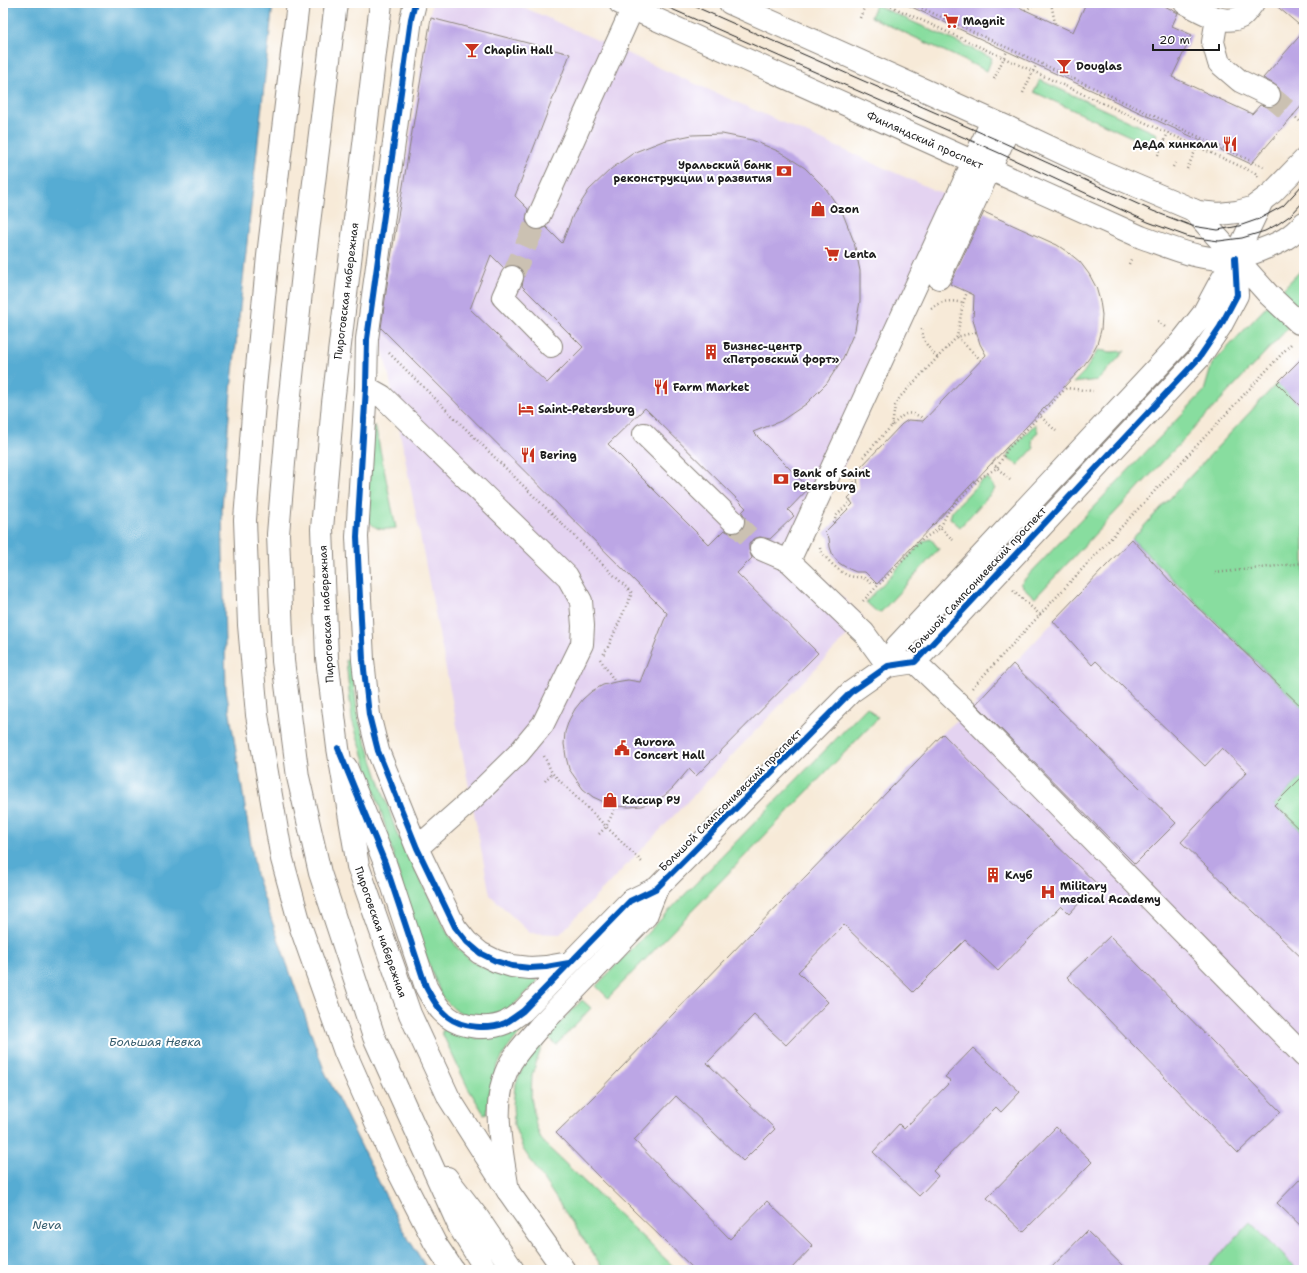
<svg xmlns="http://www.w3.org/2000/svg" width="1307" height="1273" font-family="'Shantell Sans',sans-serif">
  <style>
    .built { fill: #e4d3f1 }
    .green { fill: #88dd9f; stroke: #527c5e }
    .water { fill: #56acd3; stroke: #396478 }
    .building { fill: #bca6e5; fill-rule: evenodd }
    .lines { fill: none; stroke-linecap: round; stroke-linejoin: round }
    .minor-tunnel { stroke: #cbc1b2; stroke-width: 22; stroke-dasharray: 22 11; stroke-linecap: butt }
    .minor-casing { stroke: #8a837a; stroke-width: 24 }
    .major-casing { stroke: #8a837a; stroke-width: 24 }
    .path { stroke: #8a837a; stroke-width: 2.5; stroke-dasharray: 1 3; stroke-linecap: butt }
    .minor { stroke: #fff; stroke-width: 22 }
    .major { stroke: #fff; stroke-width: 22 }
    .tram { stroke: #1c1c1c; stroke-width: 1 }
    .cycleway-casing { stroke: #fff; stroke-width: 8 }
    .cycleway { stroke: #0057b8; stroke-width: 6 }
    .labels { text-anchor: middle; stroke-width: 4; stroke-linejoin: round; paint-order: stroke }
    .poi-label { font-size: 11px; font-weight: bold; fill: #1c1c1c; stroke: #fff; text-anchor: start }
    .street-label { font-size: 11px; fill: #1c1c1c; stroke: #fff }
    .water-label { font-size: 12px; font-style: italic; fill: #365d6e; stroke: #fff }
  </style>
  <rect width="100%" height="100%" fill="#fff"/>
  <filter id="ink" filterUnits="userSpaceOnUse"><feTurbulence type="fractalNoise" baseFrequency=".025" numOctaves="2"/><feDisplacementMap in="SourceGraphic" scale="8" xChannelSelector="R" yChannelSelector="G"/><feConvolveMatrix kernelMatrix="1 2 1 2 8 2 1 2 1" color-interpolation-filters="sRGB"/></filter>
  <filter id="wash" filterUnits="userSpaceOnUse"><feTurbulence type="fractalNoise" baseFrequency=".012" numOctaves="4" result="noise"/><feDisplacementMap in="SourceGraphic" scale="16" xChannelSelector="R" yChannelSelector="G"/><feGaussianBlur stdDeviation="0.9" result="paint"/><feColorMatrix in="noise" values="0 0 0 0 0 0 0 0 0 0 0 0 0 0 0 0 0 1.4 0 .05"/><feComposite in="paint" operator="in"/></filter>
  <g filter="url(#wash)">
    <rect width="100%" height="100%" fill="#f7ead8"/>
    <path class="built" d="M432 3H514L963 203 802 558 864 618 560 934 530 933 490 895 389 376 377 328Z
      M1304 356V1270H695L600 1178 556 1133 593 1097 637 1049 946 730 976 704Z"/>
    <path class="green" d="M876 5 992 58 987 71 871 17Z
      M1040 80 1157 134 1151 146 1034 92Z
      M1304 267V305L1300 309 1281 291Z
      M1268 305 1291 325 1035 598 1020 584 1204 391 1212 364Z
      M1098 350 1111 352 1125 351 1098 380 1073 383 1084 372Z
      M1277 383 1304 410V709L1132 539Z
      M1035 424 1038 432C1033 437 1030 441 1034 448L1018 465 1007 458 1010 450Z
      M375 425 396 528C382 530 375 531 367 518L370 436Z
      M988 478 995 489 960 527 950 518 952 511 981 481Z
      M931 539 939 549 881 612H877L866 602 923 541Z
      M351 659 358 718 397 834 447 932 459 950 473 962 490 971 506 976 534 978 537 980V983L510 1008 497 1016 483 1017 468 1016 454 1009 442 997 412 921 380 808 352 720 346 660Z
      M867 707 878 718 608 998 596 986Z
      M1304 775V834L1274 805Z
      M551 997 554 999C515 1038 491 1055 487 1113L484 1114 468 1088 442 1033V1031L446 1029C456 1034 464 1037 475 1038 511 1041 528 1020 551 997Z
      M582 1000 591 1008 556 1045 547 1036Z
      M544 1040 532 1075 531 1097 536 1125 541 1139 549 1148 677 1270H604L523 1149 514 1125 513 1105 515 1086 523 1067Z
      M1250 1222 1298 1270H1206Z"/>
    <path class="water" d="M3 3H273L231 391 222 508 226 689 256 875 324 1070 401 1227 428 1270H3Z"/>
    <g id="blocks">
      <path class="building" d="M903 3H1010L1073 32 1086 3H1159L1178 13 1172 26 1192 35 1172 77 1252 114 1260 105 1270 107 1276 106 1280 101 1281 94 1279 88 1274 84 1263 78 1304 31V103L1251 164Z
        M1273 3H1304V29Z
        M431 18 570 54 515 196 528 209 526 220 528 226 533 229 540 230 546 227 562 243 573 215 589 190 611 169 635 152 663 141 692 135 722 134 752 140 780 152 805 168 826 189 843 214 854 242 860 271V301L855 330 843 358 827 383 806 404 781 421 753 432 809 488 788 510 794 516 770 539 760 537 753 539 749 544V550L752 558 737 573 818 653 696 776 689 769 673 788 664 796 653 802 641 806 629 807 616 806 604 802 593 797 583 789 569 769 566 757 564 744 565 732 569 720 575 709 583 699 592 691 603 685 615 682 628 680 640 682 667 613 381 328 390 264ZM491 255 504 268 511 265H517L522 269 524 276 522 286 583 347 547 383 470 309ZM645 408 746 508 742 512 745 517V524L742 530 737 533H730L724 530 709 545 608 444Z
        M984 212 1057 245 1069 253 1080 262 1089 274 1096 287 1100 301 1102 315 1101 330 1097 344 1090 357 1081 369 877 584 865 572H856L847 568 839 563 833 556 830 547 829 538 824 533 853 504 848 498 858 488 857 474 860 468 902 424 908 420 923 421 986 355 980 344 973 320 974 295 950 284Z
        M1304 356V410L1277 383Z
        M1132 539 1171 582 1304 709V775L1274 805 1304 834V960L1181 842 1247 772 1222 748 1205 766 1096 661 1092 665 1053 621Z
        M1013 664 1176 823 1135 864 976 704Z
        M943 734 980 772 1097 884 1069 914 1061 906 998 971 965 940 913 992 844 925 798 972 828 1002 786 1045 754 1015 707 1063 775 1129 743 1161 676 1096 634 1140 730 1239 767 1201 813 1246 790 1270H695L600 1178 556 1133 593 1097Z
        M1110 936 1281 1112 1238 1153 1067 977Z
        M973 1048 1020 1092 1001 1112 996 1107 933 1171 938 1176 919 1196 873 1152 899 1124 904 1129 951 1081 945 1077Z
        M1056 1127 1092 1162 1023 1232 987 1198Z
        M1304 1175V1229L1277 1203Z
        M1087 1231 1127 1270H1049Z"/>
    </g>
  </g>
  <g filter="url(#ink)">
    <use href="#blocks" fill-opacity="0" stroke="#8a837a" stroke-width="1"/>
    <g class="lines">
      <path class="minor-tunnel" d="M1269 95 1293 115
        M512 277 538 218
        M733 521 761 549"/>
      <g class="minor-casing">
        <path id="minor" d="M415 3 411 19 367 339 366 387 357 537 363 660 369 715 378 751 417 848 455 927 467 942 480 953 496 961 512 966 530 968 546 967 569 963
          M1185 3C1201 11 1222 26 1241 17 1245 14 1250 7 1253 3
          M1217 18 1213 42 1219 63 1240 81 1269 95
          M1193 210 1269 295 1299 323 1304 318
          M538 218 635 3
          M512 277 503 297 551 346
          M939 278 1009 128
          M366 387 382 396 567 576 581 601 583 626 582 644 543 724 518 754 469 802 417 848
          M644 434 733 521
          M761 549 789 561 864 633 888 666
          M789 561 992 121
          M915 662 967 712 1304 1056
          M888 666 897 646 1181 342 1203 314 1218 286 1235 258 1262 201
          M346 767 385 863 426 987C432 998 438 1009 448 1017 462 1028 489 1030 505 1023 511 1020 517 1015 523 1011L630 901 657 888 851 692 888 666 915 662 1199 358 1220 327 1237 295 1235 258
          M508 1191C502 1150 489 1100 511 1062 519 1049 530 1038 540 1026L646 916 657 888"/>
      </g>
      <g class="major-casing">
        <path id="major" d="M298 3 268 256 255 388 245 520 249 625 257 715 282 859 301 928 345 1052 394 1163 435 1243 453 1270
          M336 3 304 264 289 404 278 534 283 661 298 777 320 873 374 1037 460 1228 486 1270
          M381 3 333 403 322 529 327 658 338 748 358 866 410 1014 449 1098 508 1191 564 1270
          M620 3 1141 237C1170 247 1206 264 1237 257 1246 256 1254 253 1263 249 1280 243 1291 237 1304 223
          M730 3 1009 128 1092 167 1198 212 1219 214 1237 212 1252 208 1272 193 1304 160
          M447 1178 478 1218 513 1270"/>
      </g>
      <path class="path" d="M884 3 1255 173 1258 177
        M911 3 1264 167
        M1051 3 1055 23
        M832 5V3
        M1025 10 1038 3
        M860 18 866 3
        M994 79 1007 51
        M1023 93 1036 65
        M1293 115 1303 124
        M1158 155 1168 133
        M1173 167 1175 163
        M1187 169 1197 147
        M1129 264 1132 257
        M931 309C942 300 949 300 963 303
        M1158 321 1165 327
        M922 329C923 342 929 349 938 358
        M976 332 957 337 981 360
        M389 353 632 593 608 647 603 655
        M1038 414 1056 431
        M892 426 895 406 900 397 957 337 963 303 967 292
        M863 457C871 449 898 417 906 414 913 412 919 416 924 419
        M992 463 1010 480
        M852 478 853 481 858 488
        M834 523 836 516 851 501
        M935 523 953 540
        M820 548C822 556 841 574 850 576 862 579 860 574 871 583
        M1215 573 1304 563
        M1013 590 1040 615
        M863 601 923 539 940 528 949 510 980 478 997 468 1007 450 1066 388 1093 391
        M600 659 615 682
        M972 688 1291 344
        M544 756 552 773 642 862
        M545 781 552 773
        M599 834 606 827 616 806"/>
      <use href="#minor" class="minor"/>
      <use href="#major" class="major"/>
      <path class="tram" d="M658 3 997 152 1148 222 1189 237 1219 241 1242 238 1265 231 1278 224 1291 215 1304 201
        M687 3 1002 142 1153 211 1192 226 1218 230 1239 226 1259 219 1283 206 1304 183"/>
      <g class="cycleway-casing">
        <path id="cycleway" d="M415 3 411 19 367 339 366 387 357 537 363 660 369 715 378 751 417 848 455 927 467 942 480 953 496 961 512 966 530 968 546 967 569 963
          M338 748 385 863 426 987C432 998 438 1009 448 1017 462 1028 489 1030 505 1023 511 1020 517 1015 523 1011L630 901 657 888 851 692 888 666 915 662 1199 358 1220 327 1237 295 1235 258"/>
      </g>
      <use href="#cycleway" class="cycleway"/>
    </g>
  </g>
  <defs>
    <g id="supermarket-bare" transform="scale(1.2)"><path d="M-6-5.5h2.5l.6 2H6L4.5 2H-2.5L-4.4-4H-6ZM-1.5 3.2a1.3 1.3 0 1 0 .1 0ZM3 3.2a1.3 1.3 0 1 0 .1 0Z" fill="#c8321e" stroke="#fff" stroke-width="2.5" paint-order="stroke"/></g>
    <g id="bar-bare" transform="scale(1.2)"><path d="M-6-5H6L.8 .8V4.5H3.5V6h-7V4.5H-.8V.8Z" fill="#c8321e" stroke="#fff" stroke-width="2.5" paint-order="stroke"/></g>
    <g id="restaurant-bare" transform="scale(1.2)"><path d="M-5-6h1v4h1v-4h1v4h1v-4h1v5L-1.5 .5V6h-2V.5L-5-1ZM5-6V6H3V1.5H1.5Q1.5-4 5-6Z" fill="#c8321e" stroke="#fff" stroke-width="2.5" paint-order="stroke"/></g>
    <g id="bank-bare" transform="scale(1.2)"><path d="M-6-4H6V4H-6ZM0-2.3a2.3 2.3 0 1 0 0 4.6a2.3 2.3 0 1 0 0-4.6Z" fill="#c8321e" stroke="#fff" stroke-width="2.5" paint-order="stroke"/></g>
    <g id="shop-bare" transform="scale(1.2)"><path d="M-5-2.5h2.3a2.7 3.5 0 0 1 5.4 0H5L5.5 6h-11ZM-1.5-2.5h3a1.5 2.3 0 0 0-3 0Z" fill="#c8321e" stroke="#fff" stroke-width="2.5" paint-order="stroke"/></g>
    <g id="building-bare" transform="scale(1.2)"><path d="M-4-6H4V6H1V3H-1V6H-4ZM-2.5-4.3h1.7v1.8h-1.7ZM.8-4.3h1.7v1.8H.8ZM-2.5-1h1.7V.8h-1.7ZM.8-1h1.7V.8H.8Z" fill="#c8321e" stroke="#fff" stroke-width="2.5" paint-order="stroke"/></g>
    <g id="hotel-bare" transform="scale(1.2)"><path d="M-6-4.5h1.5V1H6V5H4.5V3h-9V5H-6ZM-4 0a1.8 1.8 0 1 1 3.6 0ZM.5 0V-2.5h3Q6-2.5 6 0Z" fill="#c8321e" stroke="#fff" stroke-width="2.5" paint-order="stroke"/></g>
    <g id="civic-bare" transform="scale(1.2)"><path d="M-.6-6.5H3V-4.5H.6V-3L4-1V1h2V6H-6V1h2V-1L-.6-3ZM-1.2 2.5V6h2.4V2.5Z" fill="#c8321e" stroke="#fff" stroke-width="2.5" paint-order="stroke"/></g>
    <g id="hospital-bare" transform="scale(1.2)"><path d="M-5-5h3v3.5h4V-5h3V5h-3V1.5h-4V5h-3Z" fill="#c8321e" stroke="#fff" stroke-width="2.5" paint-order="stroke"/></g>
  </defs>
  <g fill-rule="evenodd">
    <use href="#supermarket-bare" x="951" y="21"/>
    <use href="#bar-bare" x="472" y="50"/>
    <use href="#bar-bare" x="1064" y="66"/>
    <use href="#restaurant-bare" x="1230" y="144"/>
    <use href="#bank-bare" x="784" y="171"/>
    <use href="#shop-bare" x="818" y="209"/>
    <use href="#supermarket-bare" x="832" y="254"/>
    <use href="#building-bare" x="711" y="352"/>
    <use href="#restaurant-bare" x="661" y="387"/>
    <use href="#hotel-bare" x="526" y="409"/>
    <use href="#restaurant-bare" x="528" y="455"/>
    <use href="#bank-bare" x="781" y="479"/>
    <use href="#civic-bare" x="622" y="748"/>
    <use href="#shop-bare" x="610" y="800"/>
    <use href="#building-bare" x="993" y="875"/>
    <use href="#hospital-bare" x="1048" y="892"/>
  </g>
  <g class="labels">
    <g class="poi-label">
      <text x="963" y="25">Magnit</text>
      <text x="484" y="54">Chaplin Hall</text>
      <text x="1076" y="70">Douglas</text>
      <text x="1218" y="148" text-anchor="end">ДеДа хинкали</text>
      <text x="772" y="169" text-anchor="end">Уральский банк<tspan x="772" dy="13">реконструкции и развития</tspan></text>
      <text x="830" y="213">Ozon</text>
      <text x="844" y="258">Lenta</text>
      <text x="723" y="350">Бизнес-центр<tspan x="723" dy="13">«Петровский форт»</tspan></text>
      <text x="673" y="391">Farm Market</text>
      <text x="538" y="413">Saint-Petersburg</text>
      <text x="540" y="459">Bering</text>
      <text x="793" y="477">Bank of Saint<tspan x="793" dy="13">Petersburg</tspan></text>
      <text x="634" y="746">Aurora<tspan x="634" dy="13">Concert Hall</tspan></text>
      <text x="622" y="804">Кассир РУ</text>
      <text x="1005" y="879">Клуб</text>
      <text x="1060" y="890">Military<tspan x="1060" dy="13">medical Academy</tspan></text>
    </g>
    <g class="street-label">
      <text transform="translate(925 140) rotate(24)" y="4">Финляндский проспект</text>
      <text transform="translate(346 291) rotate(-83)" y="4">Пироговская набережная</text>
      <text transform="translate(977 580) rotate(-47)" y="4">Большой Сампсониевский проспект</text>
      <text transform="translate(326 614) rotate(-93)" y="4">Пироговская набережная</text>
      <text transform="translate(730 800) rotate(-45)" y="4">Большой Сампсониевский проспект</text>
      <text transform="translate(381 932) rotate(71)" y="4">Пироговская набережная</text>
    </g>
    <g class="water-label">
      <text x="155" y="1046">Большая Невка</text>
      <text x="47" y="1229">Neva</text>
    </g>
  </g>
  <rect width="1307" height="1273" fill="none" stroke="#fff" stroke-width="16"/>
  <path d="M1153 44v6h66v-6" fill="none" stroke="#1c1c1c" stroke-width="2"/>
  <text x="1159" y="44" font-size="12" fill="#1c1c1c" stroke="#ffffff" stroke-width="3" paint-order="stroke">20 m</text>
</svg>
